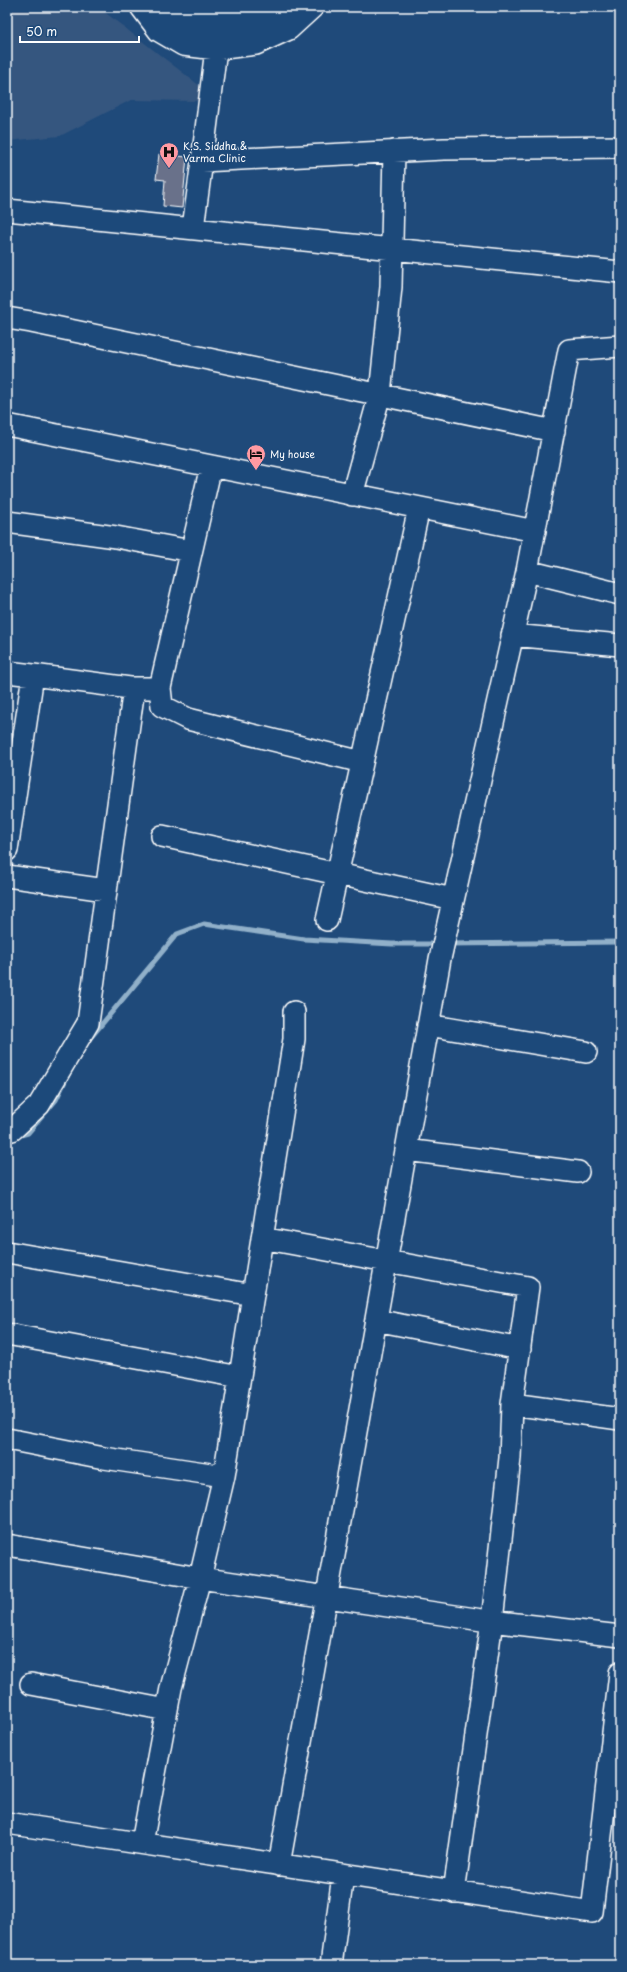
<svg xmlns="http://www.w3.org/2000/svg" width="627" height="1972" font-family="'Playpen Sans',sans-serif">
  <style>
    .built { fill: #35567f }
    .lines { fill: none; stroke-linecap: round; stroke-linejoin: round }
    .stream { stroke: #91b0c9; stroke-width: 5 }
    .building { fill: #69718a; stroke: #fff }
    .minor-casing { stroke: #fff; stroke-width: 24 }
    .major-casing { stroke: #fff; stroke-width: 25 }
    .minor { stroke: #1f4a7a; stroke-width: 21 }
    .major { stroke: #1f4a7a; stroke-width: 22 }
    .labels { text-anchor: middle; stroke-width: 3; stroke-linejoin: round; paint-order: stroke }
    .poi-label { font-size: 10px; fill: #fff; stroke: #1f4a7a; text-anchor: start }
  </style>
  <rect width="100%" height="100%" fill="#1f4a7a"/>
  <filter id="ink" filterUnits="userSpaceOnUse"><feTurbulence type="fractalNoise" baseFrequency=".025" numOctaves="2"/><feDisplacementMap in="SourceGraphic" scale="8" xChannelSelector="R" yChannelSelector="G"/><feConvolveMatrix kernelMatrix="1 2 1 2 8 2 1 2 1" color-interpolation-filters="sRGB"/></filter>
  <g filter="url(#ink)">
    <path class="built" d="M7 7H98L200 86 199 101 131 100 60 136 7 141Z"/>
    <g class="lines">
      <path class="stream" d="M449 944 620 942
        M92 1036 177 934 204 924 304 939 392 944H439
        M17 1136 28 1133 56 1100 68 1075"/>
    </g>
    <path class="building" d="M159 154 187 157 182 208 163 206 165 180 156 179Z"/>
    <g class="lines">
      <g class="minor-casing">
        <path id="minor" d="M141 7 159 31 183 45 216 49 256 44 289 29 313 7
          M216 49 202 161 444 149 620 147
          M7 210 620 272
          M193 228 202 161
          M7 318 31 322 554 431
          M7 425 535 531
          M352 495 380 394 391 287 394 151
          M7 522 116 537 191 551
          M527 571 620 594
          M512 635 620 645
          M7 672 33 675
          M160 688 162 706 188 719 362 762
          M162 836 453 899
          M7 850 33 675 130 688H160L211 466
          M7 876 106 890
          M327 920 419 508
          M428 1025 586 1052
          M7 1131 12 1130 39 1105 88 1023 134 688
          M406 1150 578 1172
          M262 1238 528 1287 512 1404 510 1458 492 1621 454 1892
          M7 1252 253 1295
          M376 1320 520 1349
          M7 1334 240 1377
          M512 1404 620 1419
          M7 1439 104 1458 224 1476 200 1578 482 1620 620 1636
          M224 1476 294 1039V1012
          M7 1545 200 1578 171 1688 142 1843
          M31 1684 167 1710
          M7 1823 592 1912 620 1673
          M279 1865 440 959 527 571 569 350 620 346
          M331 1965 343 1875"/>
      </g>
      <g class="major-casing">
        <path id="major" d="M144 7C154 13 165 23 176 27 210 40 256 32 284 7
          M177 7 198 14 215 15 249 7"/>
      </g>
      <use href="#minor" class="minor"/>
      <use href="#major" class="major"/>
    </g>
  </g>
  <defs>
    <g id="hospital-pin" transform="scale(1)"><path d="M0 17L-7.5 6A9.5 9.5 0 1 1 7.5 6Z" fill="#ff9aa2" stroke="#1f4a7a"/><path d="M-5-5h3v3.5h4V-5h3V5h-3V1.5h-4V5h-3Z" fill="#111"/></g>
    <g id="hotel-pin" transform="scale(1)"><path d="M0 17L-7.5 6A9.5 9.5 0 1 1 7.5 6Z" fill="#ff9aa2" stroke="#1f4a7a"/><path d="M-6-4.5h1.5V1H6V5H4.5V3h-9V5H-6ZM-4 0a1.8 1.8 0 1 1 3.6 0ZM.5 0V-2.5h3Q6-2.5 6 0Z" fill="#111"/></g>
  </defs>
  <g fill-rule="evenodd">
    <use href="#hospital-pin" x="169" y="152"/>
    <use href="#hotel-pin" x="256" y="454"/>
  </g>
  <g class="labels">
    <g class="poi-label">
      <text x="183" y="150">K.S. Siddha &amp;<tspan x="183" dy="12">Varma Clinic</tspan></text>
      <text x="270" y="458">My house</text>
    </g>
  </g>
  <rect width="627" height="1972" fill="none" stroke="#1f4a7a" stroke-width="24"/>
  <rect x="12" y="12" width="603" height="1948" fill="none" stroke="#fff" stroke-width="1.5" filter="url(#ink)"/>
  <path d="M20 36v6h119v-6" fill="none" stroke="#ffffff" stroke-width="2"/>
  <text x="26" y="36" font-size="12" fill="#ffffff" stroke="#1f4a7a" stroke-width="3" paint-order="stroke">50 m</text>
</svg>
